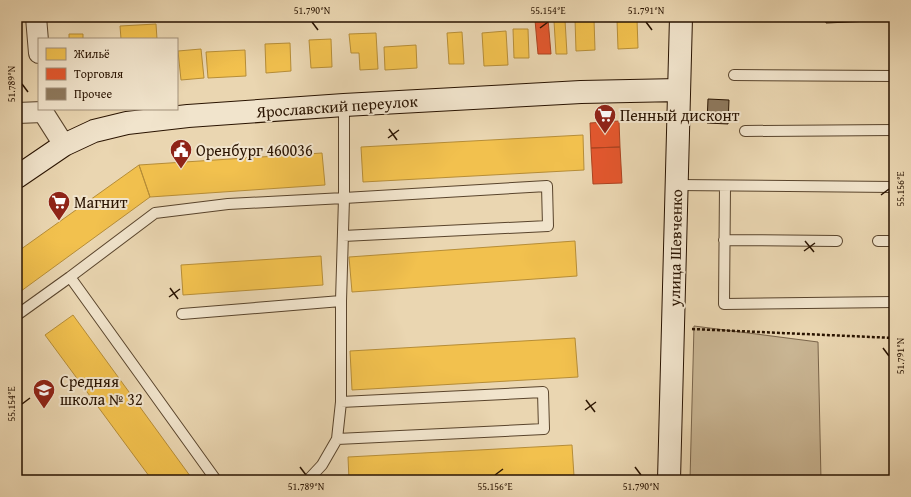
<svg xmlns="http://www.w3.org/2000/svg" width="911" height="497" font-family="'Gentium Book Plus',serif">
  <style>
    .green { fill: #c9b593; stroke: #79644a }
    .homes { fill: #f2c14e; stroke: #b68d37 }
    .shops { fill: #e4572e; stroke: #ac4320 }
    .building { fill: #8d785c; stroke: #291300 }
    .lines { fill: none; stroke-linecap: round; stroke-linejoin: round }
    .service-casing { stroke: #59442c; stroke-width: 12 }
    .minor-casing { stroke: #59442c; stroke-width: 22 }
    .secondary-casing { stroke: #291300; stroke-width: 24 }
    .path { stroke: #291300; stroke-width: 2.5; stroke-dasharray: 3 2; stroke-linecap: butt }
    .service { stroke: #f1e4cc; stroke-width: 10 }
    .minor { stroke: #f1e4cc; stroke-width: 20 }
    .secondary { stroke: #f1e4cc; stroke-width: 22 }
    .ticks { fill: none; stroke: #291300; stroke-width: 1.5 }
    .labels { text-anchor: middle; stroke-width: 4; stroke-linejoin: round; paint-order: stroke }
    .street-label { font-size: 16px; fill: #291300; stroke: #f1e4cc }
    .poi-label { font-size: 16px; fill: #291300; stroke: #f1e4cc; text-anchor: start }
    .neatline { fill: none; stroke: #291300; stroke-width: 1.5 }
    .ticks-label { font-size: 10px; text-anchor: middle; fill: #291300 }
  </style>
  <rect width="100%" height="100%" fill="#ead6b1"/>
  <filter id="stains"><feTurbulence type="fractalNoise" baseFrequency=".005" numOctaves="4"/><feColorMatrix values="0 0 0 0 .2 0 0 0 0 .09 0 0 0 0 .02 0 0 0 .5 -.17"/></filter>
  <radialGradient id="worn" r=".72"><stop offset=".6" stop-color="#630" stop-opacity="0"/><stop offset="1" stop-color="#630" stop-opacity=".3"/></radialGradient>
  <path class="green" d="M694 326 818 342 821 480H690Z"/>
  <path class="homes" d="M575 19H594L595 50 576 51Z
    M637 19 638 48 618 49 617 20Z
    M565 20 567 54H556L554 21Z
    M156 24 157 39H121L120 26Z
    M513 29H528L529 58H514Z
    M506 31 508 65 484 66 482 33Z
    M462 32 464 64H449L447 33Z
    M376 33 378 69 360 70 359 53H351L349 34Z
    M69 34H83V39H69Z
    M331 39 332 67 311 68 309 40Z
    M290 43 291 71 266 73 265 44Z
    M416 45 417 68 385 70 384 47Z
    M201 49 204 78 181 80 178 51Z
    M245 50 246 76 208 78 206 52Z
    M583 135 584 170 363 182 361 147Z
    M322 153 325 185 150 197 139 165Z
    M139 165 150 197 17 294V252Z
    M575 241 577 276 352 292 349 257Z
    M321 256 323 285 183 295 181 265Z
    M73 315 193 480H152L45 335Z
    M575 338 578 377 352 390 350 351Z
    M572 445 574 476 496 480H349L348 457Z"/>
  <path class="shops" d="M548 19 551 54H538L535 20Z
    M619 121 620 147 591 148 590 123Z
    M620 147 622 183 593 184 591 148Z"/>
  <path class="building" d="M825 17H871V21L826 23Z
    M708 99 729 100 728 124 707 123Z"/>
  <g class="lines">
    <g class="service-casing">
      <path id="service" d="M734 75 894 76
        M745 131 894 130
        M677 185 894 187
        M725 186 724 304 894 302
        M724 240 837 241
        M878 241H894
        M70 277 216 480
        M182 314 341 301
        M17 315 70 277 155 213 228 204 344 198 547 186 548 226 343 236
        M337 439 544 429 543 392 341 402
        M308 480 322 465 337 439 341 402V301L344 198V105"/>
    </g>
    <g class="minor-casing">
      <path id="minor" d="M36 17 39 53
        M17 113 43 112 64 145"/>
    </g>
    <g class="secondary-casing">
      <path id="secondary" d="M17 177 64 145 94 131 127 123 188 116 344 105 581 92 679 90
        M669 480 681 17"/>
    </g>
    <path class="path" d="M692 329 894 338"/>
    <use href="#service" class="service"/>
    <use href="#minor" class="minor"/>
    <use href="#secondary" class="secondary"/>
  </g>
  <path class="ticks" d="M312 22 318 30M646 22 652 30M540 28 548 22M22 84 28 92M389 129 397 140M388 138 399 130M881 195 889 189M805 241 814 252M804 251 815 243M170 288 178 299M169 297 180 289M883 348 889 356M586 400 595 412M22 404 30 398M585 410 596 402M300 467 306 475M635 467 641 475M495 475 503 469"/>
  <defs>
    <g id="supermarket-pin" transform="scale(1.15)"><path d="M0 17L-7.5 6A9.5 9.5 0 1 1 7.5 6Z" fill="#8f2418" stroke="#f1e4cc"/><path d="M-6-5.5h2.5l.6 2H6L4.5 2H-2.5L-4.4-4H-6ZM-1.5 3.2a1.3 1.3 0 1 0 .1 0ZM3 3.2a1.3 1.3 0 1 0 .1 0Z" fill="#fff"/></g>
    <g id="civic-pin" transform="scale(1.15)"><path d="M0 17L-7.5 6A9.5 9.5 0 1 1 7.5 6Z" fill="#8f2418" stroke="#f1e4cc"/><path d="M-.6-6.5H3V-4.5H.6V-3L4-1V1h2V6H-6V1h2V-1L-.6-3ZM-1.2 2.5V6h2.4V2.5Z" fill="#fff"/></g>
    <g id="school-pin" transform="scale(1.15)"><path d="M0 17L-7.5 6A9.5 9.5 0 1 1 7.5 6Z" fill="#8f2418" stroke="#f1e4cc"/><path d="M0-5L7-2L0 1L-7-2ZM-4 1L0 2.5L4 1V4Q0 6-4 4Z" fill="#fff"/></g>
  </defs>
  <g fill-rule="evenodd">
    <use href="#supermarket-pin" x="605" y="115"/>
    <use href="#civic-pin" x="181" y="150"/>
    <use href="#supermarket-pin" x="59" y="202"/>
    <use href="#school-pin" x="44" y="390"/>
  </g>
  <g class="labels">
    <g class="street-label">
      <text transform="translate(337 106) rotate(-4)" y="6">Ярославский переулок</text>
      <text transform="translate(675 248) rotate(-89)" y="6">улица Шевченко</text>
    </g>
    <g class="poi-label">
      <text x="620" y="121">Пенный дисконт</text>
      <text x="196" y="156">Оренбург 460036</text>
      <text x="74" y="208">Магнит</text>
      <text x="60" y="387">Средняя<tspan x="60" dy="18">школа № 32</tspan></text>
    </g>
  </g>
  <rect width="911" height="497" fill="none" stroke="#ead6b1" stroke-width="44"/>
  <rect x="38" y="38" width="140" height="72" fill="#f1e4cc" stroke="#a1907a"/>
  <rect x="46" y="48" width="20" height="12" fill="#f2c14e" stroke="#a1907a"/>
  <text x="74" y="58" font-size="12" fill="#291300">Жильё</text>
  <rect x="46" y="68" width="20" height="12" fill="#e4572e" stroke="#a1907a"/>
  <text x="74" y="78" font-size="12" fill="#291300">Торговля</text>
  <rect x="46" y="88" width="20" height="12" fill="#8d785c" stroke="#a1907a"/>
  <text x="74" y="98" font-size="12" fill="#291300">Прочее</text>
  <rect x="22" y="22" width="867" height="453" class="neatline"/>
  <g class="ticks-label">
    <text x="312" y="14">51.790°N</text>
    <text x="548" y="14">55.154°E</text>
    <text x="646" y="14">51.791°N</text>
    <text transform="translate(11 84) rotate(-90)" y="4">51.789°N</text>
    <text transform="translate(900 189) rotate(-90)" y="4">55.156°E</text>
    <text transform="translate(900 356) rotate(-90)" y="4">51.791°N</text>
    <text transform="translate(11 404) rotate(-90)" y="4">55.154°E</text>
    <text x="306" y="490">51.789°N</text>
    <text x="495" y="490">55.156°E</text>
    <text x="641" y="490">51.790°N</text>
  </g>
  <rect width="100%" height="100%" filter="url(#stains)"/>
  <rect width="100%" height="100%" fill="url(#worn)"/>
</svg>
